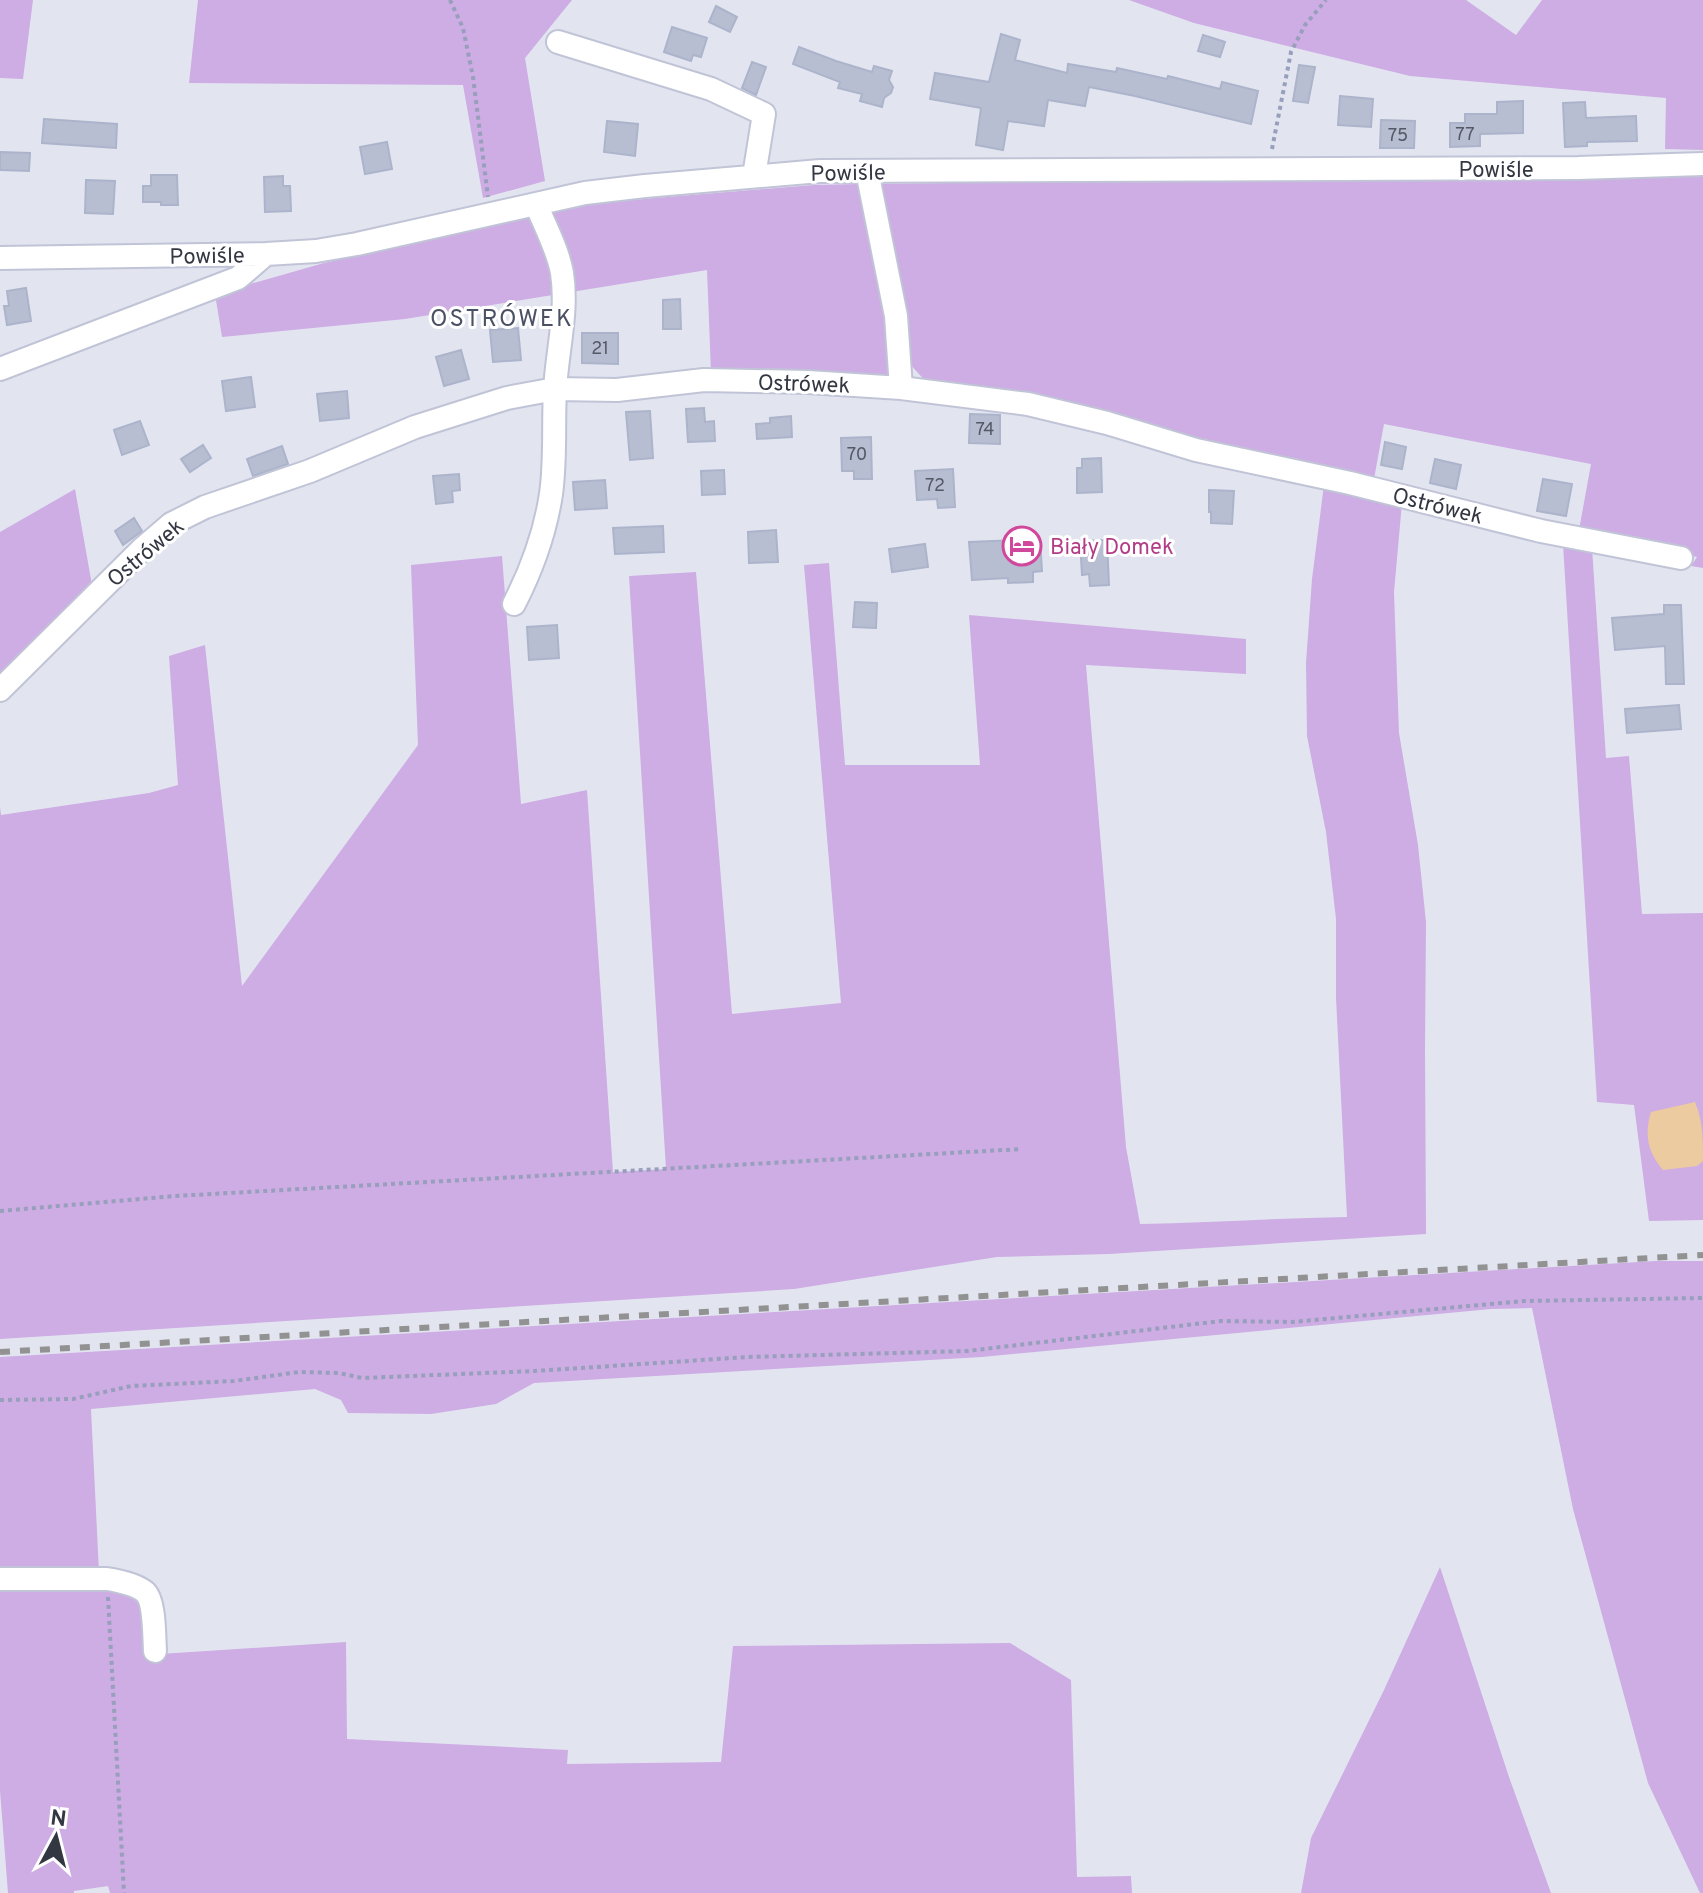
<svg xmlns="http://www.w3.org/2000/svg" width="1703" height="1893" font-family="Overpass,sans-serif">
  <style>
    .green { fill: #ceace4 }
    .water { fill: #eccba0 }
    .building { fill: #b8bed1; stroke: #acb4cc; stroke-width: 2 }
    .lines { fill: none; stroke-linecap: round; stroke-linejoin: round }
    .minor-casing { stroke: #c0c4d6; stroke-width: 26 }
    .path { stroke: #979fbc; stroke-width: 4; stroke-dasharray: 4 4; stroke-linecap: butt }
    .minor { stroke: #fff; stroke-width: 22 }
    .rail { stroke: #929292; stroke-width: 6; stroke-dasharray: 10 10; stroke-linecap: butt }
    .labels { text-anchor: middle; stroke-width: 6; stroke-linejoin: round; paint-order: stroke }
    .number-label { font-size: 18px; fill: #545966 }
    .street-label { font-size: 22px; fill: #333742; stroke: #fff }
    .hotel-label { font-size: 22px; fill: #b23c85; stroke: #fff; text-anchor: start }
    .neighbourhood-label { font-size: 24px; letter-spacing: 2px; fill: #4b5164; stroke: #fff }
  </style>
  <rect width="100%" height="100%" fill="#e2e5f0"/>
  <path class="green" d="M0 0H33L23 79 0 78Z
    M198 0H572L525 58 545 181 483 198 463 85 189 83Z
    M1129 0H1466L1516 35 1542 0H1703V150L1665 149 1666 98 1410 76 1194 23Z
    M1703 171V568L1691 566 1697 557 1579 530 1591 464 1384 424 1374 479 928 384 909 363 880 184Z
    M859 184 889 333 893 368 886 381 711 372 707 270 405 319 222 337 215 294 324 263 595 203 814 185Z
    M1324 485 1402 503 1394 592 1399 733 1418 845 1426 922 1425 1049 1426 1234 1109 1254 997 1257 794 1289 0 1339V807L1 815 149 793 178 785 169 656 205 645 242 986 418 745 411 565 502 556 521 804 587 790 613 1172 666 1169 629 576 696 572 732 1014 841 1003 804 565 829 563 845 765H980L969 615 1246 639V674L1086 665 1126 1147 1140 1224C1209 1223 1278 1218 1347 1217L1336 998V919L1326 832 1307 736 1306 663 1312 579Z
    M75 489 92 585 0 681V532Z
    M1563 544 1592 548 1606 758 1629 756 1642 914 1703 913V1220L1649 1221 1634 1105 1597 1102Z
    M1656 1261H1703V1893H1700L1648 1783 1573 1509 1532 1308 1491 1309 982 1357 534 1383 496 1404 431 1414 348 1413 341 1400 315 1389 91 1409 99 1572H0V1357Z
    M1440 1567 1509 1777 1551 1893H1301L1311 1838 1384 1690Z
    M96 1587 123 1591 140 1602 145 1655 346 1642 347 1739 568 1750 567 1764 721 1762 733 1646 1010 1643 1071 1680 1077 1877 1131 1876 1132 1893H110L108 1886 74 1891V1893H8L0 1791V1588Z"/>
  <path class="water" d="M1695 1102C1703 1120 1703 1141 1703 1161L1697 1166 1663 1170C1648 1153 1644 1135 1651 1112Z"/>
  <path class="building" d="M716 6 737 17 730 32 709 22Z
    M672 27 707 38 701 57 693 55 691 61 664 52Z
    M1001 34 1020 40 1015 60 1067 73 1068 64 1116 72 1117 68 1167 79 1168 76 1220 89 1222 82 1258 91 1251 124 1135 96 1089 87 1085 106 1048 100 1044 126 1008 121 1003 150 976 145 981 108 930 99 935 73 989 82Z
    M1203 35 1225 42 1220 57 1198 51Z
    M799 47 836 61 872 72 874 66 892 71 889 80 893 87 891 93 884 98 882 107 860 101 862 94 838 88 840 82 793 64Z
    M752 62 766 67 756 95 742 88Z
    M1299 65 1315 67 1308 103 1293 101Z
    M1340 96 1373 99 1371 127 1338 125Z
    M1523 101V133L1480 134V146L1450 147V123H1465V114H1497V102Z
    M1585 102 1586 118 1636 116 1637 141 1587 142V146L1565 147 1563 103Z
    M44 119 117 124 116 148 42 143Z
    M1381 120 1415 121 1414 148H1380Z
    M607 121 638 124 635 156 604 152Z
    M387 142 392 169 365 174 360 147Z
    M0 152 30 153 29 171 0 170Z
    M151 175H177L178 205H161V202H143V186H151Z
    M283 176V186H290L291 211 265 212 264 177Z
    M86 180 115 181 113 214 85 213Z
    M26 288 31 321 7 325 4 306H9L7 291Z
    M680 299 681 329H663V300Z
    M518 328 521 360 493 362 490 330Z
    M582 333H618V364L582 363Z
    M461 350 469 379 444 386 436 357Z
    M251 377 255 407 226 411 222 381Z
    M347 391 349 418 320 421 317 394Z
    M704 408 705 422 714 421 715 441 688 442 686 409Z
    M650 411 653 458 630 460 626 412Z
    M970 414 1000 415V444L969 443Z
    M791 416 792 437 757 439 756 424 770 423V418Z
    M140 421 149 445 122 455 114 430Z
    M871 437 872 479H854V471H842L841 438Z
    M1385 442 1406 447 1402 469 1381 465Z
    M203 445 211 458 190 472 181 459Z
    M282 446 288 464 253 476 247 459Z
    M1101 458 1102 492 1077 493V468H1082V459Z
    M1435 459 1461 465 1456 489 1430 483Z
    M953 469 955 507 938 508 937 499 917 500 915 471Z
    M724 470 725 494 702 495 701 471Z
    M459 474 460 490 452 491 453 502 436 504 433 476Z
    M1543 479 1572 484 1566 516 1537 511Z
    M605 480 607 508 575 510 573 482Z
    M1209 490 1234 491 1232 524 1211 523V512H1209Z
    M134 518 142 531 123 545 115 531Z
    M663 526 664 552 615 554 613 528Z
    M776 530 778 562 749 563 748 532Z
    M1040 539 1042 571 1033 572V582L1008 583V578L972 580 969 542Z
    M1107 540 1109 585 1090 586 1089 574 1082 575 1080 541Z
    M925 544 928 567 892 572 889 549Z
    M855 602 877 603 876 628 853 627Z
    M1664 605H1681L1684 684H1666L1665 646 1615 650 1612 618 1664 614Z
    M557 625 559 658 529 660 527 627Z
    M1679 705 1681 729 1627 733 1625 709Z"/>
  <g class="lines">
    <g class="minor-casing">
      <path id="minor" d="M558 42 711 89 764 114 754 176
        M867 171 896 316 901 388
        M0 258 266 254 316 251 357 244 585 193 645 186 820 171 1578 168 1703 164
        M0 369 238 278 266 254
        M514 604C532 569 545 534 551 494 556 459 553 425 555 390 557 351 568 312 562 273 558 250 545 226 536 204
        M0 690 143 548 171 524 205 507 310 471 415 427 507 398 555 389 617 390 704 380 808 382 901 388 1028 404 1107 423 1196 450 1350 483 1541 531 1681 558
        M0 1579H107C119 1581 135 1584 145 1592 155 1601 154 1637 155 1651"/>
    </g>
    <path class="path" d="M450 0 463 28 473 77 488 197
      M1272 149 1291 52 1305 25 1326 0
      M0 1211 175 1196 1022 1149
      M0 1400 73 1399 131 1386 234 1381 299 1372 339 1373 362 1378 535 1371 748 1357 967 1351 1221 1321 1292 1322 1524 1301 1703 1298
      M108 1597 124 1893"/>
    <use href="#minor" class="minor"/>
    <path class="rail" d="M0 1352 1703 1255"/>
  </g>
  <defs>
    <g id="hotel-ring" transform="scale(2)"><circle r="9.5" fill="#fff" stroke="#d1479c" stroke-width="1.5"/><path d="M-6-4.5h1.5V1H6V5H4.5V3h-9V5H-6ZM-4 0a1.8 1.8 0 1 1 3.6 0ZM.5 0V-2.5h3Q6-2.5 6 0Z" fill="#d1479c"/></g>
  </defs>
  <g fill-rule="evenodd">
    <use href="#hotel-ring" x="1022" y="546"/>
  </g>
  <g class="labels">
    <g class="number-label">
      <text x="1465" y="140">77</text>
      <text x="1398" y="141">75</text>
      <text x="600" y="354">21</text>
      <text x="985" y="435">74</text>
      <text x="857" y="460">70</text>
      <text x="935" y="491">72</text>
    </g>
    <g class="street-label">
      <text x="1496" y="177">Powiśle</text>
      <text transform="translate(848 172) rotate(-1)" y="8">Powiśle</text>
      <text transform="translate(207 255) rotate(-1)" y="8">Powiśle</text>
      <text transform="translate(804 383) rotate(2)" y="8">Ostrówek</text>
      <text transform="translate(1438 505) rotate(14)" y="8">Ostrówek</text>
      <text transform="translate(145 552) rotate(-40)" y="8">Ostrówek</text>
    </g>
    <g class="hotel-label">
      <text x="1050" y="554">Biały Domek</text>
    </g>
    <g class="neighbourhood-label">
      <text x="502" y="326">OSTRÓWEK</text>
    </g>
  </g>
  <g transform="translate(56 1837) rotate(7)" stroke="#ffffff" stroke-width="6" paint-order="stroke">
  <path d="M0-6L14 30L0 20L-14 30Z" fill="#333742"/>
  <text y="-12" font-size="22" font-weight="bold" text-anchor="middle" fill="#333742">N</text>
  </g>
</svg>
